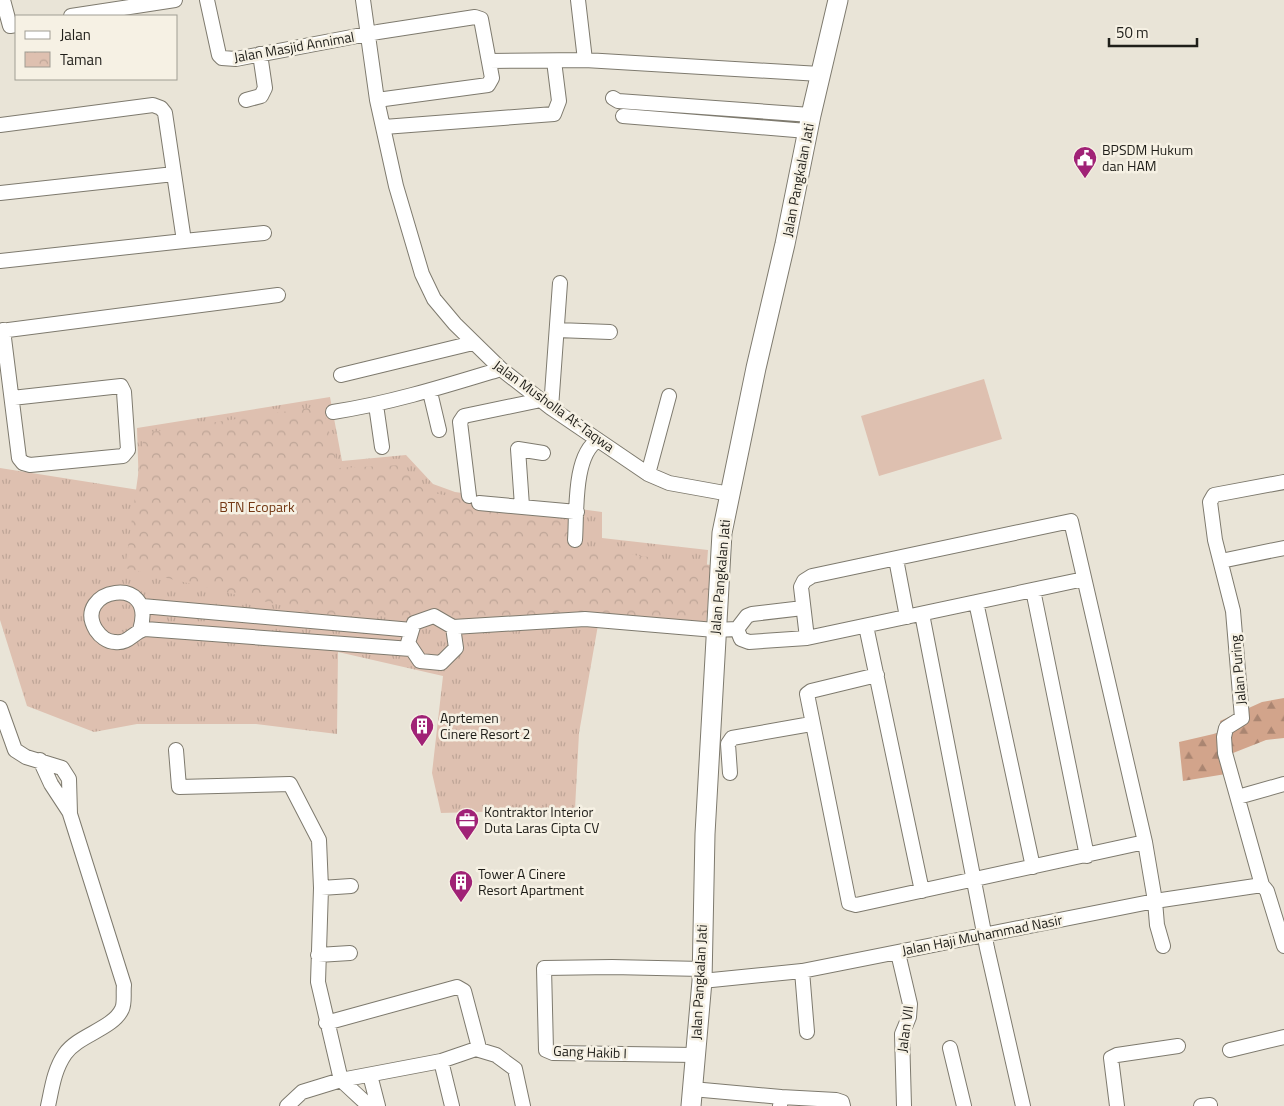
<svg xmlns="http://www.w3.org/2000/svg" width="1284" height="1106" font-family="'Titillium Web',sans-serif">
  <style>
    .grass { fill: url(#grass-tufts) }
    .forest { fill: url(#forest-firs) }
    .park { fill: url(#park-crowns) }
    .pitch { fill: #dec0b0 }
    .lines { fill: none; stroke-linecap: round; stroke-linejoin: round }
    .minor-casing { stroke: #7e7a6e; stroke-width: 16 }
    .secondary-casing { stroke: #7e7a6e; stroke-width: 21 }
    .minor { stroke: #fff; stroke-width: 14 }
    .secondary { stroke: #fff; stroke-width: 19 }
    .labels { text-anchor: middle; stroke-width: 5; stroke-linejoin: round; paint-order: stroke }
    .street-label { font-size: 14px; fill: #1f1e19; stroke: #f6f1e4 }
    .poi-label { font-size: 14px; fill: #1f1e19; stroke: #f6f1e4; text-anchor: start }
    .park-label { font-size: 14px; fill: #733814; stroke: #f6f1e4 }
  </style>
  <defs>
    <pattern id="grass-tufts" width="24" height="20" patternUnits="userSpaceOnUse" patternTransform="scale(1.25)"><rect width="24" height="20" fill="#dec0b0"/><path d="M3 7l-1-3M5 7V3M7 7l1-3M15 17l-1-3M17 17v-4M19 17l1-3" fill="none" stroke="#bea597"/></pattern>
    <pattern id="forest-firs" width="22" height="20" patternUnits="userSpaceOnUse" patternTransform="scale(1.25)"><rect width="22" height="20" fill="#d2a48b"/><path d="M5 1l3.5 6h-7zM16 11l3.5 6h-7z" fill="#aa8571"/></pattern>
    <pattern id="park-crowns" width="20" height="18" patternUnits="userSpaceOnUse" patternTransform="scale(1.25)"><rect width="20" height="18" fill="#dec0b0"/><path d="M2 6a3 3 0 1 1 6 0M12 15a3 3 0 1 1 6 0" fill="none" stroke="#bea597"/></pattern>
  </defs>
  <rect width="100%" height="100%" fill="#e9e4d7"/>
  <path class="grass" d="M330 397 342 461 406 455 433 484 455 492 602 512V538L708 550 702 631 598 625 579 733 575 809 441 813 432 773 443 676 338 652 337 734 256 724H137L94 732 27 706 0 620V468L139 490 137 428Z"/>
  <path class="forest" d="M1284 698V738L1266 740 1228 755 1232 773 1183 781 1179 742 1222 732 1220 721 1262 702Z"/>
  <path class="park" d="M322 406 339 468 402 465 429 492 566 520 571 547 711 565 706 625 317 614 125 568 144 433Z"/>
  <path class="pitch" d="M984 379 1002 439 879 476 861 416Z"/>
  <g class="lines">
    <g class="minor-casing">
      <path id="minor" d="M3 0 10 26 16 25
        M207 0 219 55 222 58 236 59 378 32 475 17 481 19 492 78 488 85 377 100
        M363 0 377 100 396 186 422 274 434 299 455 324 501 369 551 408 648 474 669 483 730 494
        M578 0 585 60
        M71 16 175 0
        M489 61 585 60 820 74
        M613 98 618 101 811 115
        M246 100 261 96 265 88 260 54
        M623 116 807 131
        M0 125 153 105 161 108 165 113 184 241 0 261
        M384 127 554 114 559 101 554 61
        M0 193 174 174
        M184 241 264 233
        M3 330 19 458 23 463 30 465 123 456 128 450 124 392 121 386 12 398
        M557 330 610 332
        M0 331 278 295
        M341 375 473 343
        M430 392 439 430
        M376 405 382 447
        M551 408 560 283
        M333 412C391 403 445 386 501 369
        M648 474 669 396
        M1284 482 1214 495 1210 502 1215 540 1233 611 1242 718 1226 728 1224 737 1225 753 1262 885 1267 891 1284 946
        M469 496 460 422 464 416 541 400
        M479 503 577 512
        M522 506 518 449 543 453
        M575 540C577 513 573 455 598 440
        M896 559 907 617
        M1221 561 1284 548
        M1033 590 1087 856
        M976 602 1033 867
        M142 606 412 630
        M922 614 987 948 1023 1106
        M866 626 922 891
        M453 627 456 648 441 663 420 661 408 643 414 623 434 616 453 627 585 619 715 630 737 629
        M737 629 741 639 749 642 807 638 1084 579
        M737 629 747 616 752 614 803 608
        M140 630C158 572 71 589 96 630 100 636 107 642 115 642 129 644 133 632 145 629L411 649
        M807 638 801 587 804 581 812 576 1071 521 1145 842 1155 901 1157 925 1163 946
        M877 675 811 691 807 694 849 903 856 905 1145 842
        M0 708 15 750 26 757 62 768 69 779 70 814 124 985C123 992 125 1003 122 1009 113 1029 78 1035 65 1054 54 1070 52 1088 48 1106
        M176 750 179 787 290 784 319 840 321 888 318 982 341 1080 302 1092 287 1106
        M40 760 51 784 70 813
        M730 773 728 744 732 738 811 724
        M1238 797 1284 784
        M321 888 351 886
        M898 953 910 1004 909 1017 902 1034 904 1106
        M318 955 350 953
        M802 971 807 1032
        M702 981 802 971 1155 901 1262 885
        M326 1023 457 987 464 991 478 1044 476 1049 441 1061 341 1080 369 1106
        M950 1048 964 1106
        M476 1049 496 1055 515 1069 523 1106
        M1230 1050 1284 1037
        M695 1055 553 1053 546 1050 544 968 612 967 702 969
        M441 1061 452 1106
        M370 1075 378 1106
        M692 1089 781 1097 780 1106
        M781 1097 836 1100 842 1102 843 1106
        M1117 1106 1111 1058 1117 1055 1178 1046
        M1201 1106 1210 1105"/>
    </g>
    <g class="secondary-casing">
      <path id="secondary" d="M691 1106 702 981 705 834 722 533 756 368 785 244 811 115 838 0"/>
    </g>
    <use href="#minor" class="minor"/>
    <use href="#secondary" class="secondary"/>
  </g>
  <defs>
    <g id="civic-pin" transform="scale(1.25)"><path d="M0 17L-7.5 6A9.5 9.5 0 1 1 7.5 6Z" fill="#a02276" stroke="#f6f1e4"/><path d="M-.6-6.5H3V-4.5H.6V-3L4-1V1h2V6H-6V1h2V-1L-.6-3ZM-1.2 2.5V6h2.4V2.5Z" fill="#fff"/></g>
    <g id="building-pin" transform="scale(1.25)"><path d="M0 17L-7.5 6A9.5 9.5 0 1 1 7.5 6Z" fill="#a02276" stroke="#f6f1e4"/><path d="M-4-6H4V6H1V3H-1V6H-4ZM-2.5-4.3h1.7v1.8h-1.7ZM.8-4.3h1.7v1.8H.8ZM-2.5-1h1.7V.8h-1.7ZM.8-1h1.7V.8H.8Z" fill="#fff"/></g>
    <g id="office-pin" transform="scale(1.25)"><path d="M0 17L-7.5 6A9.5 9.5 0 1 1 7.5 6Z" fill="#a02276" stroke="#f6f1e4"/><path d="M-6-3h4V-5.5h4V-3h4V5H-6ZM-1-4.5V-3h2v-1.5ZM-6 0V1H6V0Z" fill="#fff"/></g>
  </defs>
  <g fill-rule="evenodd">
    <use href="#civic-pin" x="1085" y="158"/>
    <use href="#building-pin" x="422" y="726"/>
    <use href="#office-pin" x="467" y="820"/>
    <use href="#building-pin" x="461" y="882"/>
  </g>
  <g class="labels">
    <g class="street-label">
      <text transform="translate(294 47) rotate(-10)" y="5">Jalan Masjid Annimal</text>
      <text transform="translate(798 180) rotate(-79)" y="5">Jalan Pangkalan Jati</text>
      <text transform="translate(554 406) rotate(36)" y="5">Jalan Musholla At-Taqwa</text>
      <text transform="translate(720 577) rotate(-85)" y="5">Jalan Pangkalan Jati</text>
      <text transform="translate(1238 670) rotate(-95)" y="5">Jalan Puring</text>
      <text transform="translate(982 935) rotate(-11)" y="5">Jalan Haji Muhammad Nasir</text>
      <text transform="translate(699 982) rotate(-87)" y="5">Jalan Pangkalan Jati</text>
      <text transform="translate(905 1029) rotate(-82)" y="5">Jalan VII</text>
      <text transform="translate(590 1052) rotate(2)" y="5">Gang Hakib I</text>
    </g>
    <g class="poi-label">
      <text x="1102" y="155">BPSDM Hukum<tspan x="1102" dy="16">dan HAM</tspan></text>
      <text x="440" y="723">Aprtemen<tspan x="440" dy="16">Cinere Resort 2</tspan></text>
      <text x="484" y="817">Kontraktor Interior<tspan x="484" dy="16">Duta Laras Cipta CV</tspan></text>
      <text x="478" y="879">Tower A Cinere<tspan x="478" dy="16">Resort Apartment</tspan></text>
    </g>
    <g class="park-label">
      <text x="257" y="512">BTN Ecopark</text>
    </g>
  </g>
  <rect x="15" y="15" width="162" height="65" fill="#f6f1e4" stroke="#a09d93"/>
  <rect x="25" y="31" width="25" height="8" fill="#ffffff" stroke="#a09d93"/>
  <text x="60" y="40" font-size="15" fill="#1f1e19">Jalan</text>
  <rect x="25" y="52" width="25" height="15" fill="url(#park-crowns)" stroke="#a09d93"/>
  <text x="60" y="65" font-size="15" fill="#1f1e19">Taman</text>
  <path d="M1109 38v8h88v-8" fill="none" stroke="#1f1e19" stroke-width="2.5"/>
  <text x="1116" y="38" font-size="15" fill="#1f1e19" stroke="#f6f1e4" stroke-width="4" paint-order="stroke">50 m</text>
</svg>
